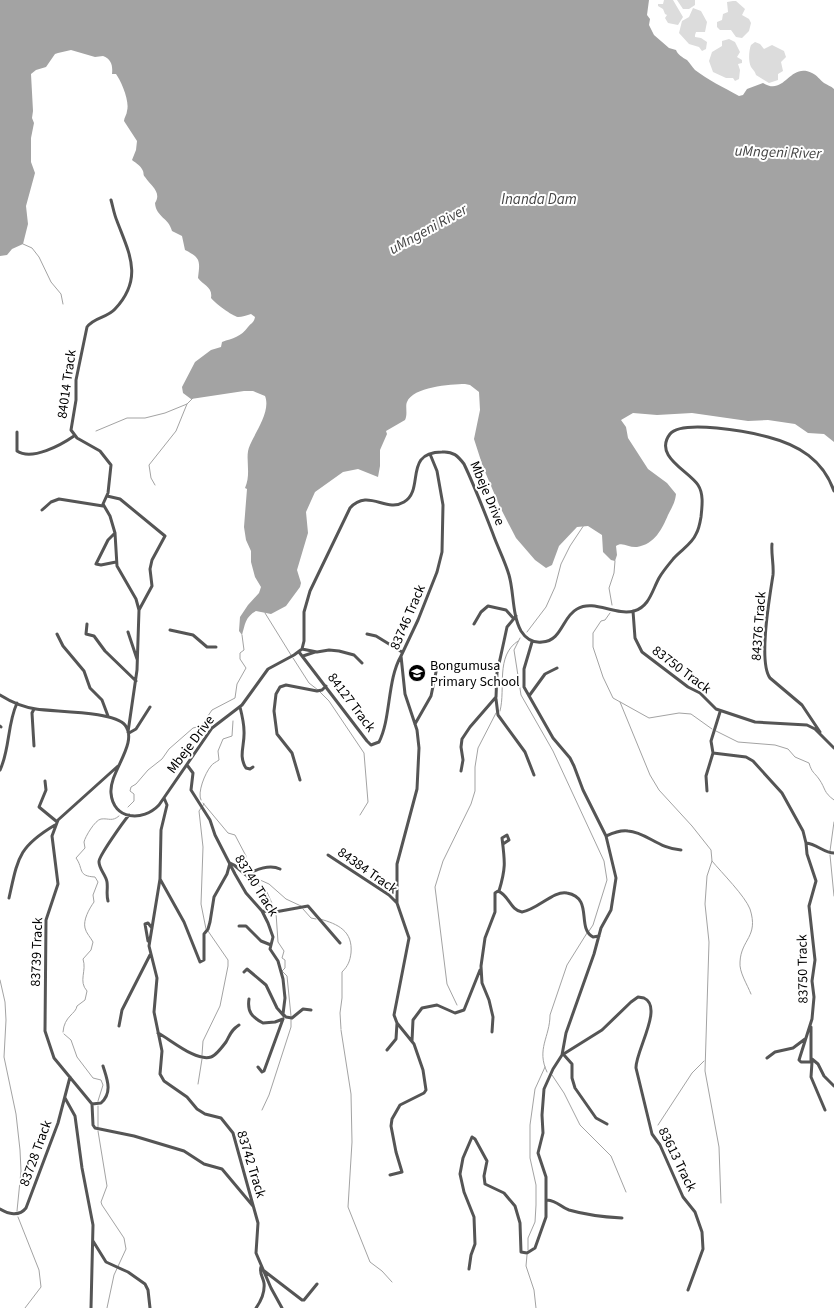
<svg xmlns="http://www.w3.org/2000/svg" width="834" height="1308" font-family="'Source Sans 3',sans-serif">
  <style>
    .green { fill: #dcdcdc }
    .water { fill: #a3a3a3 }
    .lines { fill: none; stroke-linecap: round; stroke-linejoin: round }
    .stream { stroke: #a3a3a3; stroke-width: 1 }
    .minor { stroke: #555; stroke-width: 3 }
    .labels { text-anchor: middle; stroke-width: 4; stroke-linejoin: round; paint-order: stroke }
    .street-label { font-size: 14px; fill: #000; stroke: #fff }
    .poi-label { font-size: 14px; fill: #000; stroke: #fff; text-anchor: start }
    .water-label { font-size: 15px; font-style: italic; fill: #444; stroke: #fff }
  </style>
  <rect width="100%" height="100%" fill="#fff"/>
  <path class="green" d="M664 0H673L683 17 678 25 668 23 665 18 667 15 665 14 663 9 658 6V4H663Z
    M677 0H695V5L689 9H683Z
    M733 1H736L745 9 742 15 749 19 751 23 749 31 742 38 736 37 731 30H720L717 27V22L722 20 723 14 728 12 727 2Z
    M693 8 701 11 707 22 705 32H696L695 35V37L701 38 707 42 706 49 702 51 699 47 689 44 679 33 682 21 689 17Z
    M729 39 735 42 740 52 737 57 742 60V63L738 64 740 70 739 79 735 81 733 78H726L713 72 709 61 712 52 722 46V41Z
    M755 42 760 44 764 49 772 45 784 51 786 57 781 62 783 71 778 74V80L769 83 756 75C755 71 753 70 751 67 748 61 749 50 751 45Z"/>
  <path class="water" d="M0 0H649L647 15 650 19 649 25 654 35 669 48 676 50C678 55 682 57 687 60 690 63 692 67 695 70 708 80 723 87 739 96L743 95 747 89 763 83C785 97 789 62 812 73 817 75 820 80 824 83 827 85 831 86 834 89V442L824 434 808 433 795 424 768 420 748 421 692 413 657 415 633 413 621 420 626 427 628 438 648 469 667 483 676 494C675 503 672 507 668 515 662 529 655 544 637 547 629 548 622 541 616 546L617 555 615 561 611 560 603 552 602 535 588 526 577 527 559 546 552 565 546 568 535 560 516 538 500 507 483 467 474 439 480 410 479 392 470 385 465 384C450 384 413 387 407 402 405 406 408 414 405 420L386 431 387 434 380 450V466L378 477 358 469 343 472 315 492 306 512 308 533 297 570 301 583 300 587 286 606 271 614 256 611C245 617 245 625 242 635L239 631 240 617 248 605 259 593 261 587 255 577 251 562V551L246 540 244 527 247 489 245 488C252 472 244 457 250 445 256 431 271 411 265 396L253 391H244L191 399 183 393 182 387 195 362 211 350 221 347 222 342C233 338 241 337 248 327 251 323 254 323 255 317L251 314C247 315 242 317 238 317 232 316 215 303 211 298 213 287 203 285 198 278 200 261 201 258 185 250L182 236 172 231C169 218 156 217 155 203 162 192 151 186 145 177 143 175 144 174 143 171 141 166 136 163 132 160L136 150 137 141 124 121C124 118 127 114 127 111 130 101 121 81 116 74H112C113 65 111 59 103 56L95 57 71 50 58 53 55 54 46 67 36 70 31 74 33 111 32 118 34 123 31 138V162L35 173 26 206 28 224 23 244 12 249 7 255 0 256Z"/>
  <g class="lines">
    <path class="stream" d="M23 244 32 248 39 257 51 282 61 294 63 304
      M96 431 127 418H145L165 413 187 404 193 398
      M155 485 151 478 149 465 176 431 187 404
      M612 605 609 588 614 573 615 561
      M265 613 291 655
      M610 613 605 620 601 621 593 633V647L603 677 613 698 649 718 679 713 691 714 712 729
      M527 632 546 607 555 587 561 564 570 546 584 525
      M520 638 514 650 521 695 553 751 604 861 607 880 593 925 589 931
      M293 658 309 683 318 690
      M320 692 329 701 364 753 368 802 360 815
      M620 702 650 775 659 790 692 826 711 850 712 861 707 876 705 904 709 942 705 1071 719 1147 721 1203
      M500 711C506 688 495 656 518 641
      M716 731 738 742 775 745 788 749 795 757 809 763C812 773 814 772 819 779 826 789 823 792 834 800
      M201 800C197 793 205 773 211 766 212 764 216 762 219 760L218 751 223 739 232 736 233 721
      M203 803 228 833 235 835 246 856 244 867 245 872
      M204 804 199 811 203 847 201 904 206 929
      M128 807 134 801V794L130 791 131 787 136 784 148 770 162 759 169 749 193 728 201 726 212 710 235 698 237 684 246 668 240 659V653L244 650 242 635
      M830 851 834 822
      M830 855 834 896
      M712 861C722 873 745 896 750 909 759 937 741 939 740 962 739 972 747 984 751 994
      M249 875 269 884 286 899 301 906
      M246 876 249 880 266 890 275 910
      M303 909 311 918 316 919
      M276 913 278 942 284 951 282 958 285 960V968L282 971 287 976 291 1016
      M320 919C338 924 353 931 351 953 350 961 348 966 342 972V998L340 1013 341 1029
      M0 980 5 1002 6 1020 4 1057 16 1114 20 1150 21 1171 17 1211
      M457 1005 447 984 435 887 443 861 471 804 475 791V767L478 748 496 713
      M341 1030 351 1094 352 1142 348 1207 370 1262 382 1271 392 1282
      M63 1032C64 1016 76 1014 77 1006L85 1000 87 991C78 981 87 971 83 959L91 950 93 942C91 938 86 933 85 928 83 920 89 909 94 902L93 895 98 882 95 877C77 876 84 869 76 858L85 848C85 846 84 844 84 842 85 837 95 820 101 819 109 818 112 822 119 816
      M64 1034 71 1040 77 1057 93 1078 101 1080 103 1085 98 1101
      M202 1055 203 1041 220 1006 228 966V960L208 931
      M547 1072C536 1049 550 1037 550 1015L567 965 587 933
      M552 1075 564 1093 580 1125 611 1156 626 1192
      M198 1084 202 1059
      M262 1110 269 1095 291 1027V1019
      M658 1125 692 1073 704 1061
      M98 1127V1106
      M98 1131 107 1186 101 1202 102 1205 124 1238 126 1249 114 1275 107 1308
      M18 1217 39 1270 41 1287 25 1308
      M528 1250V1238L535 1222 536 1205V1185L530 1158V1125L535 1089 545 1067
      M527 1255 526 1266 534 1290 536 1308"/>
    <path class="minor" d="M111 200C113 207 114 214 117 221 129 253 144 278 115 309 107 318 94 317 87 327L76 380V400L71 430 77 438 100 451 111 465 108 493 103 504 110 516 115 533 117 566 136 599 139 610 137 670 128 732
      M17 432V451C32 461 61 445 74 436
      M107 496 120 499 165 536 152 560 150 569 152 586 139 610
      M42 510 51 502 59 499 103 506
      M115 533 108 540 96 564 101 565 116 562
      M772 544C771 554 774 565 773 575 770 595 758 662 770 678L802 705 820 732
      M633 611 635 638 642 652 688 687 700 693 716 709 755 722 807 725 815 729 834 748
      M87 624 86 634 94 636 105 651 136 681
      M474 624 481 612 488 606 506 610 514 619
      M170 630 193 635 207 647H216
      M128 632 137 659
      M57 634 63 646 84 671 90 688 102 700 108 716
      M367 634 376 636 402 652
      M302 649 317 652 329 650 339 651 354 655 362 663
      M299 652 367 741 371 745 379 742C391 719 387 680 401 656
      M303 656 315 652
      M0 695C11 702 23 707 36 709 55 712 114 711 125 725 139 743 109 772 111 793 113 820 143 822 159 805L212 728 242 705 268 669 294 655 302 649 304 641V612L310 591 350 508C368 488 386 513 404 502 425 490 403 452 442 452 453 451 458 456 464 464 475 487 484 511 493 534 498 548 505 561 509 575 514 592 512 615 521 631 526 639 533 643 542 642 562 641 562 617 577 609 594 599 615 616 634 611 649 607 652 591 659 578 663 571 669 564 674 558 681 550 692 544 696 534 699 529 700 523 701 517 702 507 704 494 698 485 689 471 653 456 670 434 682 419 750 432 768 437 799 445 823 460 834 491
      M529 696 545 674 557 668
      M496 699 498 715 525 752 534 775
      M240 707C242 715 244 723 244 731 245 745 238 756 246 768L250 769 253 767
      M34 709 32 713 34 746
      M415 724 431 696 436 672
      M0 726 1 727
      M129 733 136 729 150 707
      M713 753 746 757 753 761 782 793 803 831 806 843
      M187 765 193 773 191 790 210 820 215 835 235 874 246 893 262 911 268 923 273 937 270 949 278 961 283 979 285 998 283 1014 286 1017 292 1018 303 1009 311 1010
      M0 770C10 749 7 725 17 703
      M461 771 463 760 461 747 462 739 470 727 496 697 497 673 504 641 507 627 516 616
      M300 780 292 753 277 734 274 711 276 694 280 687 286 685 317 691 322 690 326 686
      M45 781 46 790 39 807 56 821
      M707 791 706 776 713 753 711 741 720 712
      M164 798 167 805 161 830 160 879 149 946 157 978 154 1012 162 1051 160 1074 164 1081 187 1097 197 1109 205 1114 221 1118 233 1133 258 1223 256 1253 271 1288 282 1308
      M606 836C613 833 620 830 628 831 646 832 659 849 681 850
      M328 855 389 895 397 903
      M160 879 184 922 200 962 204 960V934L208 929 210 922 214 897 227 874 230 863 234 865 246 875C255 870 270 864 280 869
      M499 891C506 868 505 862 502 838L507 835 509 840 503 844
      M9 898C18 858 18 847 55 825
      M108 901C106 894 108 889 107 882 106 875 99 869 99 862 98 857 124 821 129 815
      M262 911 275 912 308 906 340 943
      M239 926H246L261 941 271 945
      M148 941 145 924 148 923 152 928
      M244 972 247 969 266 985 277 1008 284 1016
      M249 999C247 1012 252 1017 263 1023L275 1022 283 1019
      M119 1026 122 1010 150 955
      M811 1027V1061
      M492 1032 493 1017 489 1000 482 983 481 966 485 938 495 912V893L498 891C509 895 510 910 522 912 537 910 554 890 567 893 594 898 576 928 593 937L599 936
      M158 1033C170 1039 196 1062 211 1057 215 1056 223 1046 226 1042 230 1035 231 1030 239 1025
      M412 1041 413 1020 422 1008 437 1005 455 1013 464 1010 480 970
      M387 1050 396 1039 397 1023
      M562 1055 602 1030 631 1002 638 997 644 998C664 1007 635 1052 636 1068L652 1134 660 1145 683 1197 695 1212 702 1232 703 1249 688 1290
      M564 1055 572 1064V1078L575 1088 596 1118 607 1124
      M767 1058 775 1052 793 1048 805 1039
      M812 1059 818 1064 824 1076 834 1086
      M258 1067 262 1072 264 1071 283 1019
      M65 1098 75 1116 82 1168 93 1225 91 1308
      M92 1104 54 1058 45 1031 46 920 58 884 52 836 58 820 118 766
      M92 1104 93 1125 95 1128 134 1136 184 1151 204 1164 222 1169 253 1206
      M92 1104 101 1103C113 1092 107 1079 103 1066
      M825 1110 811 1077 812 1062H801L799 1060 812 1019 814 997 812 981 815 960 809 906 816 881 807 854 806 843C817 844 824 853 834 853
      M390 1175 402 1172 396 1152 391 1126 392 1119 400 1105 424 1093 426 1090 423 1070 414 1044 397 1023 394 1015 409 938 397 903V864L417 789 419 748 417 730 405 694 401 656 418 620 437 572 442 552 443 505 437 471 430 454
      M547 1200C558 1201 560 1207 569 1210 586 1215 604 1217 622 1218
      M0 1209C8 1214 19 1217 26 1208L58 1123 70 1077
      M93 1241 106 1262 128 1272 145 1284 148 1290 150 1308
      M469 1269 471 1255 475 1244 474 1217 464 1192 460 1174 463 1158 472 1137 475 1139 487 1161 484 1176 485 1184 504 1193 515 1206 520 1223 521 1252 527 1253 535 1248 546 1217V1177L538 1153 543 1133 542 1115 544 1089 553 1069 562 1055 566 1033 594 954 601 928 611 910 616 878 606 836 583 790 574 766 570 758 553 738 524 687V669L532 642
      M263 1270 302 1300H304L317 1284
      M256 1308C261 1301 265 1292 264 1283 263 1277 259 1273 261 1267"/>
  </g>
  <defs>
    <g id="school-disc" transform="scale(0.9)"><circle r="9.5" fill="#000" stroke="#fff"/><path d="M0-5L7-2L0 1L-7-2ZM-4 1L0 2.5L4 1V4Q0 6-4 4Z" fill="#fff"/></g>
  </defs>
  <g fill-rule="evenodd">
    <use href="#school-disc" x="417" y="673"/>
  </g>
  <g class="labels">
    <g class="street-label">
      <text transform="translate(66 384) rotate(-82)" y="5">84014 Track</text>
      <text transform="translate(488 493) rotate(67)" y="5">Mbeje Drive</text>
      <text transform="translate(407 617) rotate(-67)" y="5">83746 Track</text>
      <text transform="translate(758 626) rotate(-86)" y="5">84376 Track</text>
      <text transform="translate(682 669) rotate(37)" y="5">83750 Track</text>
      <text transform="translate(352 702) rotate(53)" y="5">84127 Track</text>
      <text transform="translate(190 744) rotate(-53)" y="5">Mbeje Drive</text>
      <text transform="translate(368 870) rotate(35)" y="5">84384 Track</text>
      <text transform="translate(257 885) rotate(58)" y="5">83740 Track</text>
      <text transform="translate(36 952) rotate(-88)" y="5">83739 Track</text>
      <text transform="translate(802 969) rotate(-91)" y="5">83750 Track</text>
      <text transform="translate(35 1153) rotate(-70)" y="5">83728 Track</text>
      <text transform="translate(678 1159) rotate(64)" y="5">83613 Track</text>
      <text transform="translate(252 1164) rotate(73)" y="5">83742 Track</text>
    </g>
    <g class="poi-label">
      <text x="430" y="670">Bongumusa<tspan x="430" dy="16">Primary School</tspan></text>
    </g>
    <g class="water-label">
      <text transform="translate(778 152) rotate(2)" y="5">uMngeni River</text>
      <text x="539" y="204">Inanda Dam</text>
      <text transform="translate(428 229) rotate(-29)" y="5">uMngeni River</text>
    </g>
  </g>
</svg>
